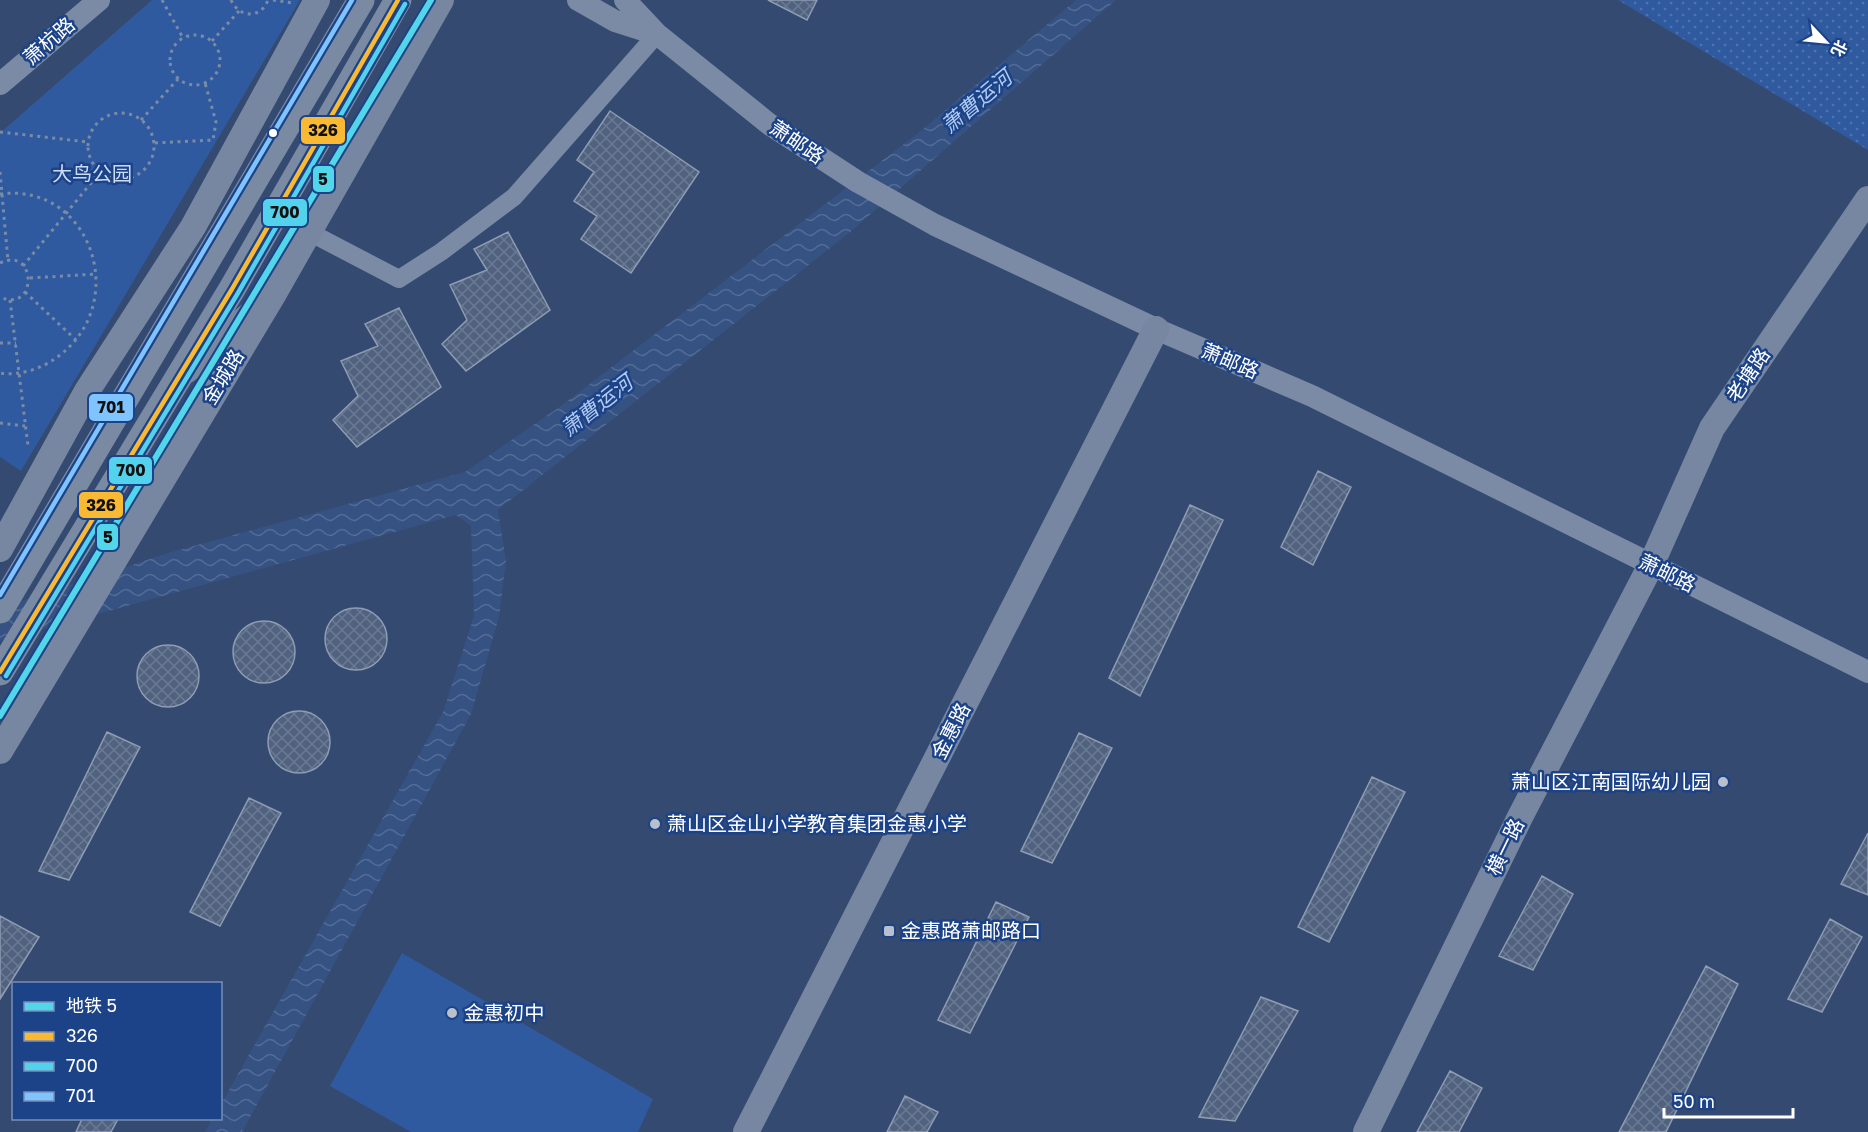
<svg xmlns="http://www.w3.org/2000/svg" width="1868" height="1132" font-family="'Golos Text','Noto Sans SC',sans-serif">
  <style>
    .grass { fill: url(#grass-dots) }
    .park { fill: #305a9f }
    .water { fill: url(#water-waves) }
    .building { fill: url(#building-cross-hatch); stroke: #8f9cb3; stroke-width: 1.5 }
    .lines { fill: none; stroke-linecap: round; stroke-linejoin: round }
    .path { stroke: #7b8ba5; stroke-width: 3; stroke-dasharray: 3 4.5; stroke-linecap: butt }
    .minor { stroke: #7b8ba5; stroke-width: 18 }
    .tertiary { stroke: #7b8ba5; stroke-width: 22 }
    .secondary { stroke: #7786a1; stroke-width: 26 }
    .primary { stroke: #7a8aa3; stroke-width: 27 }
    .bus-1-casing { stroke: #1c4388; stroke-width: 9 }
    .bus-2-casing { stroke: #1c4388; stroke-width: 9 }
    .bus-3-casing { stroke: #1c4388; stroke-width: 9 }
    .bus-1 { stroke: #fab933; stroke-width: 4.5 }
    .bus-2 { stroke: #53d2ee; stroke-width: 4.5 }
    .bus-3 { stroke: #80c4ff; stroke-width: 4.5 }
    .metro-1-casing { stroke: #1c4388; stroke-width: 10 }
    .metro-1 { stroke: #52d6e9; stroke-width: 6 }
    .bus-dot { fill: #fff; stroke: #1c4388; stroke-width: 2 }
    .poi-dot { fill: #b8c0cd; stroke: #1c4388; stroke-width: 2 }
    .labels { text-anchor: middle; stroke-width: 5; stroke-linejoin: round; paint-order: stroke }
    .street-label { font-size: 20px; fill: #fff; stroke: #1c4388 }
    .park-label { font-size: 20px; fill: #cadcf9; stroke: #1c4388 }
    .poi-label { font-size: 20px; fill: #fff; stroke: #1c4388; text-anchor: start }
    .water-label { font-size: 21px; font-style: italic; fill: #b0caf3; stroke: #1c4388 }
    .line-badge { stroke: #1c4388; stroke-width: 2 }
    .pale-badge-label { font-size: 16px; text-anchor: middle; font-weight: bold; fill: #111 }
  </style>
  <defs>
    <pattern id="grass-dots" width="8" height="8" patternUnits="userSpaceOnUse" patternTransform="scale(1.5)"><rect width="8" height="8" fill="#305a9f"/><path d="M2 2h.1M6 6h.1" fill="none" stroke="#4f73ad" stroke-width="1.8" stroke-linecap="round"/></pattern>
    <pattern id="water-waves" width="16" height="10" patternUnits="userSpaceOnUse" patternTransform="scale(1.5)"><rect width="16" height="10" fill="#355283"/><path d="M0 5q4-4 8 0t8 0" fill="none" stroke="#536c96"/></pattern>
    <pattern id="building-cross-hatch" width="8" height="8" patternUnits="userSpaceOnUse" patternTransform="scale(1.5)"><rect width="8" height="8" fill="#506280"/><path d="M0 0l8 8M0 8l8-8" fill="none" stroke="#6a7a93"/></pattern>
  </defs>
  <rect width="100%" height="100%" fill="#344a70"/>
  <path class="grass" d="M1618 0H1868V150Z"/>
  <path class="park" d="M152 0H300L21 471 0 457V133Z
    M402 953 653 1099 638 1132H411L330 1086Z"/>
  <path class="water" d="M1076 0H1116L849 233 498 510 506 561 499 617 471 714 242 1132H205L212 1119 220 1118 221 1104 443 712 474 616 471 526 456 515 0 641V608L168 553 465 472 558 408 917 134Z"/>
  <path class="building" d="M768 0H817L807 20Z
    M610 111 699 172 631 273 581 239 597 216 574 201 594 172 577 160Z
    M508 232 550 310 466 371 442 344 467 320 450 285 487 270 474 249Z
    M399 308 441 387 357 447 333 420 358 396 341 361 378 346 365 324Z
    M1318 471 1351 487 1313 565 1281 547Z
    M1190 505 1223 520 1140 696 1109 678Z
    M325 639a31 31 0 1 1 62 0a31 31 0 1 1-62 0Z
    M233 652a31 31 0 1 1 62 0a31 31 0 1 1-62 0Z
    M137 676a31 31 0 1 1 62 0a31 31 0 1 1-62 0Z
    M268 742a31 31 0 1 1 62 0a31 31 0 1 1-62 0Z
    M107 732 140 747 69 880 39 871Z
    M1079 733 1112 748 1052 863 1021 851Z
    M1372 777 1405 792 1329 942 1298 927Z
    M249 798 281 813 220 926 190 912Z
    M1868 833V895L1841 884Z
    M1542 876 1573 894 1533 970 1499 956Z
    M996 902 1029 917 970 1033 938 1020Z
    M0 916 39 937 0 999Z
    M1830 919 1862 937 1822 1012 1788 999Z
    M1706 966 1738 984 1666 1132H1619Z
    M1261 997 1298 1011 1235 1121 1199 1117Z
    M1450 1071 1482 1088 1459 1132H1417Z
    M905 1096 938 1112 927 1132H887Z
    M82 1119H118L111 1132H76Z"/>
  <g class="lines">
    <path class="path" d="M162 0 183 38
      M231 0C239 18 261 19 268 0
      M273 0 292 3
      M170 60a25 25 0 1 1 50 0a25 25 0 1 1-50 0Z
      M212 41 239 11
      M88 146a33 33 0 1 1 66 0a33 33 0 1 1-66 0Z
      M141 120 178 79
      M0 132 88 142
      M155 143 213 140 216 122 205 83
      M0 172 8 261
      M0 194C92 182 132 305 56 358 41 369 19 376 0 373
      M0 263C37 245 38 314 0 297
      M23 266 100 172
      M30 278 97 274
      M25 292 76 340
      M10 300 28 446
      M0 343H16
      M0 423 25 426"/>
    <path class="minor" d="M309 232 399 279 441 252 514 197 657 34"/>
    <path class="tertiary" d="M578 0 615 21 656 34
      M625 0 657 34 769 124 858 182 935 225 1156 329 1312 396 1868 672
      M0 84 99 0"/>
    <path class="secondary" d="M187 370 254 311
      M0 549 87 391 193 227 317 0
      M0 751 273 295 441 0
      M746 1132 1156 329
      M1366 1132 1520 817 1651 565 1712 428 1868 199"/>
    <path class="primary" d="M0 610 361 0
      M0 672 232 289 398 0"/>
    <g class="bus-1-casing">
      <path id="bus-1" d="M0 672 232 289 398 0"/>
    </g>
    <g class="bus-2-casing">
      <path id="bus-2" d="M6 676 238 293 405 4"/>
    </g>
    <g class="bus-3-casing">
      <path id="bus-3" d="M0 595 352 0"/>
    </g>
    <use href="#bus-1" class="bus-1"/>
    <use href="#bus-2" class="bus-2"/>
    <use href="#bus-3" class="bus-3"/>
    <g class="metro-1-casing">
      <path id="metro-1" d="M0 716 431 0"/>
    </g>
    <use href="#metro-1" class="metro-1"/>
  </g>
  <circle class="bus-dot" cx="273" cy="133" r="5"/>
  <g class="poi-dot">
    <circle cx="1723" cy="782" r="6"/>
    <circle cx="655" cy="824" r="6"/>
    <rect x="883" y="925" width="12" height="12" rx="3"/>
    <circle cx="452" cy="1013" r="6"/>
  </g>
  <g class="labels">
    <g class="street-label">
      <text transform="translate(49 41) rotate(-41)" y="7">萧杭路</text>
      <text transform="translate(797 142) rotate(34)" y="7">萧邮路</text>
      <text transform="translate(1230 361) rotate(23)" y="7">萧邮路</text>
      <text transform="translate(1748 375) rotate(-56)" y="7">老塘路</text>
      <text transform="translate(223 377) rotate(-59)" y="7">金城路</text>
      <text transform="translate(1667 573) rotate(26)" y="7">萧邮路</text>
      <text transform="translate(951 731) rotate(-63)" y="7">金惠路</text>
      <text transform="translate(1505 847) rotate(-64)" y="7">横一路</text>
    </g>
    <g class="park-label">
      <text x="92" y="181">大鸟公园</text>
    </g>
    <g class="poi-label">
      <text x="1711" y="789" text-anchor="end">萧山区江南国际幼儿园</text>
      <text x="667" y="831">萧山区金山小学教育集团金惠小学</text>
      <text x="901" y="938">金惠路萧邮路口</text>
      <text x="464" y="1020">金惠初中</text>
    </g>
    <g class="water-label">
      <text transform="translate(977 102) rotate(-40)" y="7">萧曹运河</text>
      <text transform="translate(597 406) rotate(-38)" y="7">萧曹运河</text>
    </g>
  </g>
  <g class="line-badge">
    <rect x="300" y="116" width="46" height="29" rx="6" fill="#fab933"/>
    <rect x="312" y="165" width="23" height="28" rx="6" fill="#52d6e9"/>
    <rect x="262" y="198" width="46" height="29" rx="6" fill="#53d2ee"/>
    <rect x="88" y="393" width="46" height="29" rx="6" fill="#80c4ff"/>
    <rect x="108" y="456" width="45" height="29" rx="6" fill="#53d2ee"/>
    <rect x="78" y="491" width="46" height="28" rx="6" fill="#fab933"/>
    <rect x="96" y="523" width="23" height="28" rx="6" fill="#52d6e9"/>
  </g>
  <g class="pale-badge-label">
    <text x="323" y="136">326</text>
    <text x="323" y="185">5</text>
    <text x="285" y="218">700</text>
    <text x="111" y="413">701</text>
    <text x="131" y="476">700</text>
    <text x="101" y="511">326</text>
    <text x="108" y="543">5</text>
  </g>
  <rect x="12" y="982" width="210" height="138" fill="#1c4388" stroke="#778eb8" stroke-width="1.5"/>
  <rect x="24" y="1002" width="30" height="9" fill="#52d6e9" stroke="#778eb8" stroke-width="1.5"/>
  <text x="66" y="1012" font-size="18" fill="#ffffff">地铁 5</text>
  <rect x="24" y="1032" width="30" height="9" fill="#fab933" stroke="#778eb8" stroke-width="1.5"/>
  <text x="66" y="1042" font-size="18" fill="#ffffff">326</text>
  <rect x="24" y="1062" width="30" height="9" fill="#53d2ee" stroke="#778eb8" stroke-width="1.5"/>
  <text x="66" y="1072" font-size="18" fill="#ffffff">700</text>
  <rect x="24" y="1092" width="30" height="9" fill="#80c4ff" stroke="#778eb8" stroke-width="1.5"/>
  <text x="66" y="1102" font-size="18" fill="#ffffff">701</text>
  <g transform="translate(1826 42) rotate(116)" stroke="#1c4388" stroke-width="4.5" paint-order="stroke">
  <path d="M0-4.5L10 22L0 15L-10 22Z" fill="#ffffff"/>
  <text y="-9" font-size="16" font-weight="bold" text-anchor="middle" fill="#ffffff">北</text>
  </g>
  <path d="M1664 1108v9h129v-9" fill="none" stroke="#ffffff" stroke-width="3"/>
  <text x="1673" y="1108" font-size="18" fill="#ffffff" stroke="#1c4388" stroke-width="4.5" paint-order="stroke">50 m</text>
</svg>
